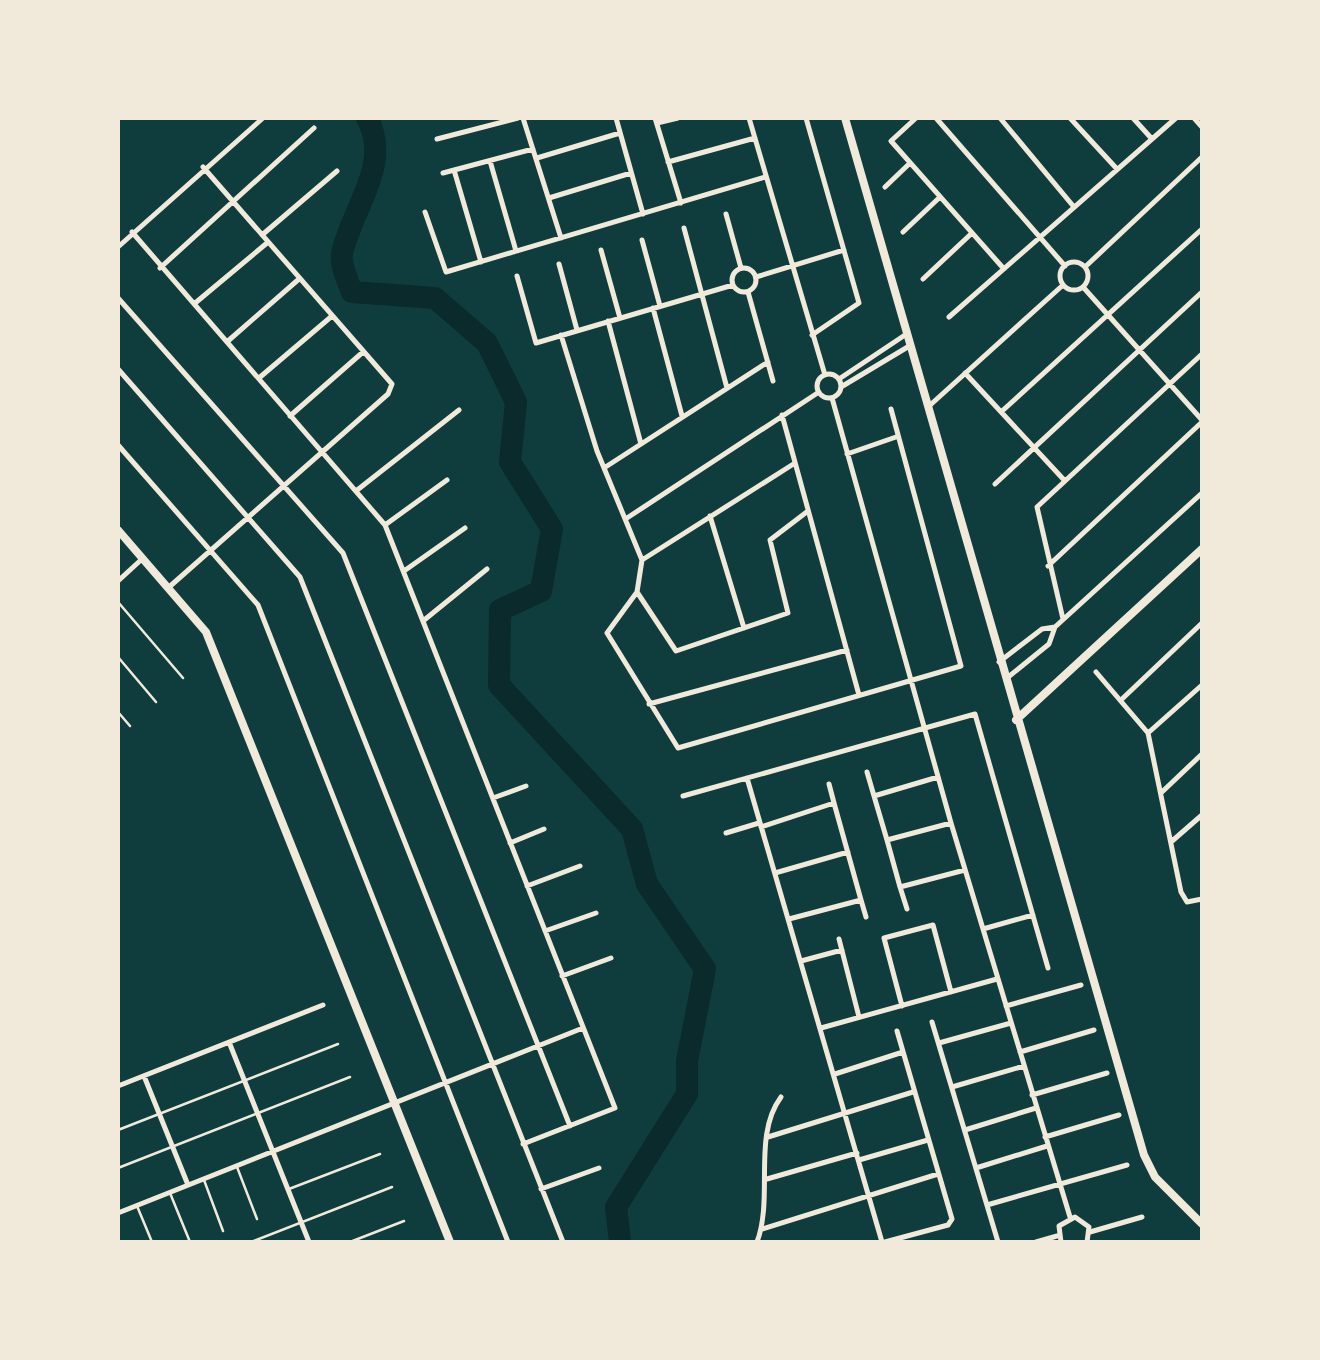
<svg xmlns="http://www.w3.org/2000/svg" width="1320" height="1360" font-family="Lato,sans-serif">
  <style>
    .lines { fill: none; stroke-linecap: round; stroke-linejoin: round }
    .river { stroke: #0a2a2b; stroke-width: 22 }
    .service { stroke: #f1e9da; stroke-width: 2.5 }
    .minor { stroke: #f1e9da; stroke-width: 5 }
    .tertiary { stroke: #f1e9da; stroke-width: 8 }
  </style>
  <rect width="100%" height="100%" fill="#0f3d3e"/>
  <g class="lines">
    <path class="river" d="M367 118C393 164 351 209 342 254 340 265 348 281 352 292L435 298 487 343 516 402 510 462 552 529 541 591 500 610 499 685 632 829 647 884 705 969 687 1061V1094L616 1207 620 1242"/>
    <path class="service" d="M118 602 183 678
      M118 657 156 702
      M118 712 130 726
      M118 1130 338 1044
      M237 1167 257 1219
      M118 1168 350 1077
      M204 1180 223 1231
      M289 1189 380 1154
      M170 1193 190 1242
      M137 1206 152 1242
      M251 1242 392 1187
      M350 1242 404 1221"/>
    <path class="minor" d="M523 118 561 238
      M616 118 643 214
      M655 118 681 203
      M749 118 825 375
      M806 118 859 303 812 335
      M916 118 891 141 1004 269
      M936 118 1065 266
      M1000 118 1074 207
      M1070 118 1117 169
      M1133 118 1152 139
      M1194 118 1202 127
      M657 123 678 118
      M437 139 518 118
      M537 158 620 133
      M490 161 516 251
      M668 162 755 138
      M454 170 481 262
      M443 173 533 149
      M885 187 910 163
      M549 198 631 173
      M425 212 446 272 765 177
      M726 214 741 268
      M684 228 727 388
      M132 232 385 525 615 1108 523 1144
      M903 232 940 197
      M262 235 337 171
      M642 240 660 306
      M118 247 263 118
      M601 250 620 318
      M1060 276a14 14 0 1 1 28 0a14 14 0 1 1-28 0Z
      M559 264 577 330
      M1085 267 1202 157
      M732 280a12 12 0 1 1 24 0a12 12 0 1 1-24 0Z
      M160 268 314 128
      M517 276 536 343 733 285
      M756 277 844 250
      M923 279 972 233
      M1083 287 1202 420
      M748 292 773 381
      M118 298 343 553 570 1126
      M194 304 267 243
      M653 308 682 416
      M949 317 1176 118
      M608 321 641 444
      M561 335 597 451 642 560 637 592 607 633 678 748 961 666 891 409
      M228 341 299 279
      M118 369 300 577 563 1242
      M965 373 1065 481
      M817 386a12 12 0 1 1 24 0a12 12 0 1 1-24 0Z
      M259 378 332 316
      M839 379 908 333
      M841 387 911 345
      M832 398 951 823 1070 1217
      M928 407 1063 285
      M1001 412 1202 229
      M782 415 859 695
      M290 416 363 352
      M118 445 258 605 508 1242
      M847 454 896 437
      M604 468 768 362
      M995 484 1202 292
      M356 491 459 410
      M710 516 744 628
      M627 518 819 392
      M385 525 447 480
      M642 560 795 463
      M1048 566 1202 422
      M404 571 465 528
      M118 581 142 559
      M168 588 388 394 392 384 203 167
      M637 592 676 651 788 613 770 540 808 511
      M1063 619 1037 507 1202 354
      M423 621 487 569
      M999 662 1042 629 1055 627
      M1096 672 1148 733 1181 892 1187 902 1202 899
      M1007 678 1049 644 1055 627 1202 493
      M1121 700 1202 623
      M649 704 847 650
      M1148 733 1202 685
      M867 772 874 796
      M938 777 874 796 887 840 951 823
      M747 778 882 1242
      M829 784 834 803
      M1162 792 1202 754
      M683 796 975 714 1048 968
      M493 798 526 786
      M761 827 834 803 861 900 789 919
      M726 833 759 823
      M887 840 900 887 965 870
      M1171 842 1202 815
      M510 843 544 829
      M775 873 848 852
      M527 886 580 866
      M900 887 907 909
      M861 900 866 917
      M983 929 1033 915
      M545 931 596 913
      M839 939 859 1017
      M801 961 842 950
      M562 976 611 958
      M902 1006 884 938 933 925 951 992
      M1006 1006 1081 985
      M932 1022 998 1242
      M821 1028 997 979
      M229 1042 309 1242
      M939 1043 1011 1023
      M1020 1052 1094 1030
      M835 1074 903 1052
      M144 1076 188 1185
      M118 1086 323 1005
      M952 1087 1024 1066
      M1032 1095 1107 1073
      M965 1130 1036 1108
      M768 1137 913 1092
      M1045 1137 1119 1115
      M859 1160 928 1140
      M976 1168 1047 1146
      M767 1179 857 1153
      M541 1189 599 1168
      M987 1205 1127 1165
      M118 1213 583 1028
      M762 1229 938 1174
      M1090 1232 1142 1217
      M757 1242C774 1197 752 1136 781 1097
      M885 1242 948 1225 952 1219 897 1031
      M1036 1242 1057 1236
      M1061 1242 1059 1226 1075 1217 1089 1227 1087 1242"/>
    <path class="tertiary" d="M845 118 1144 1155 1155 1177 1202 1224
      M118 530 206 632 450 1242
      M1016 720 1202 549"/>
  </g>
  <rect width="1320" height="1360" fill="none" stroke="#f1e9da" stroke-width="240"/>
</svg>
